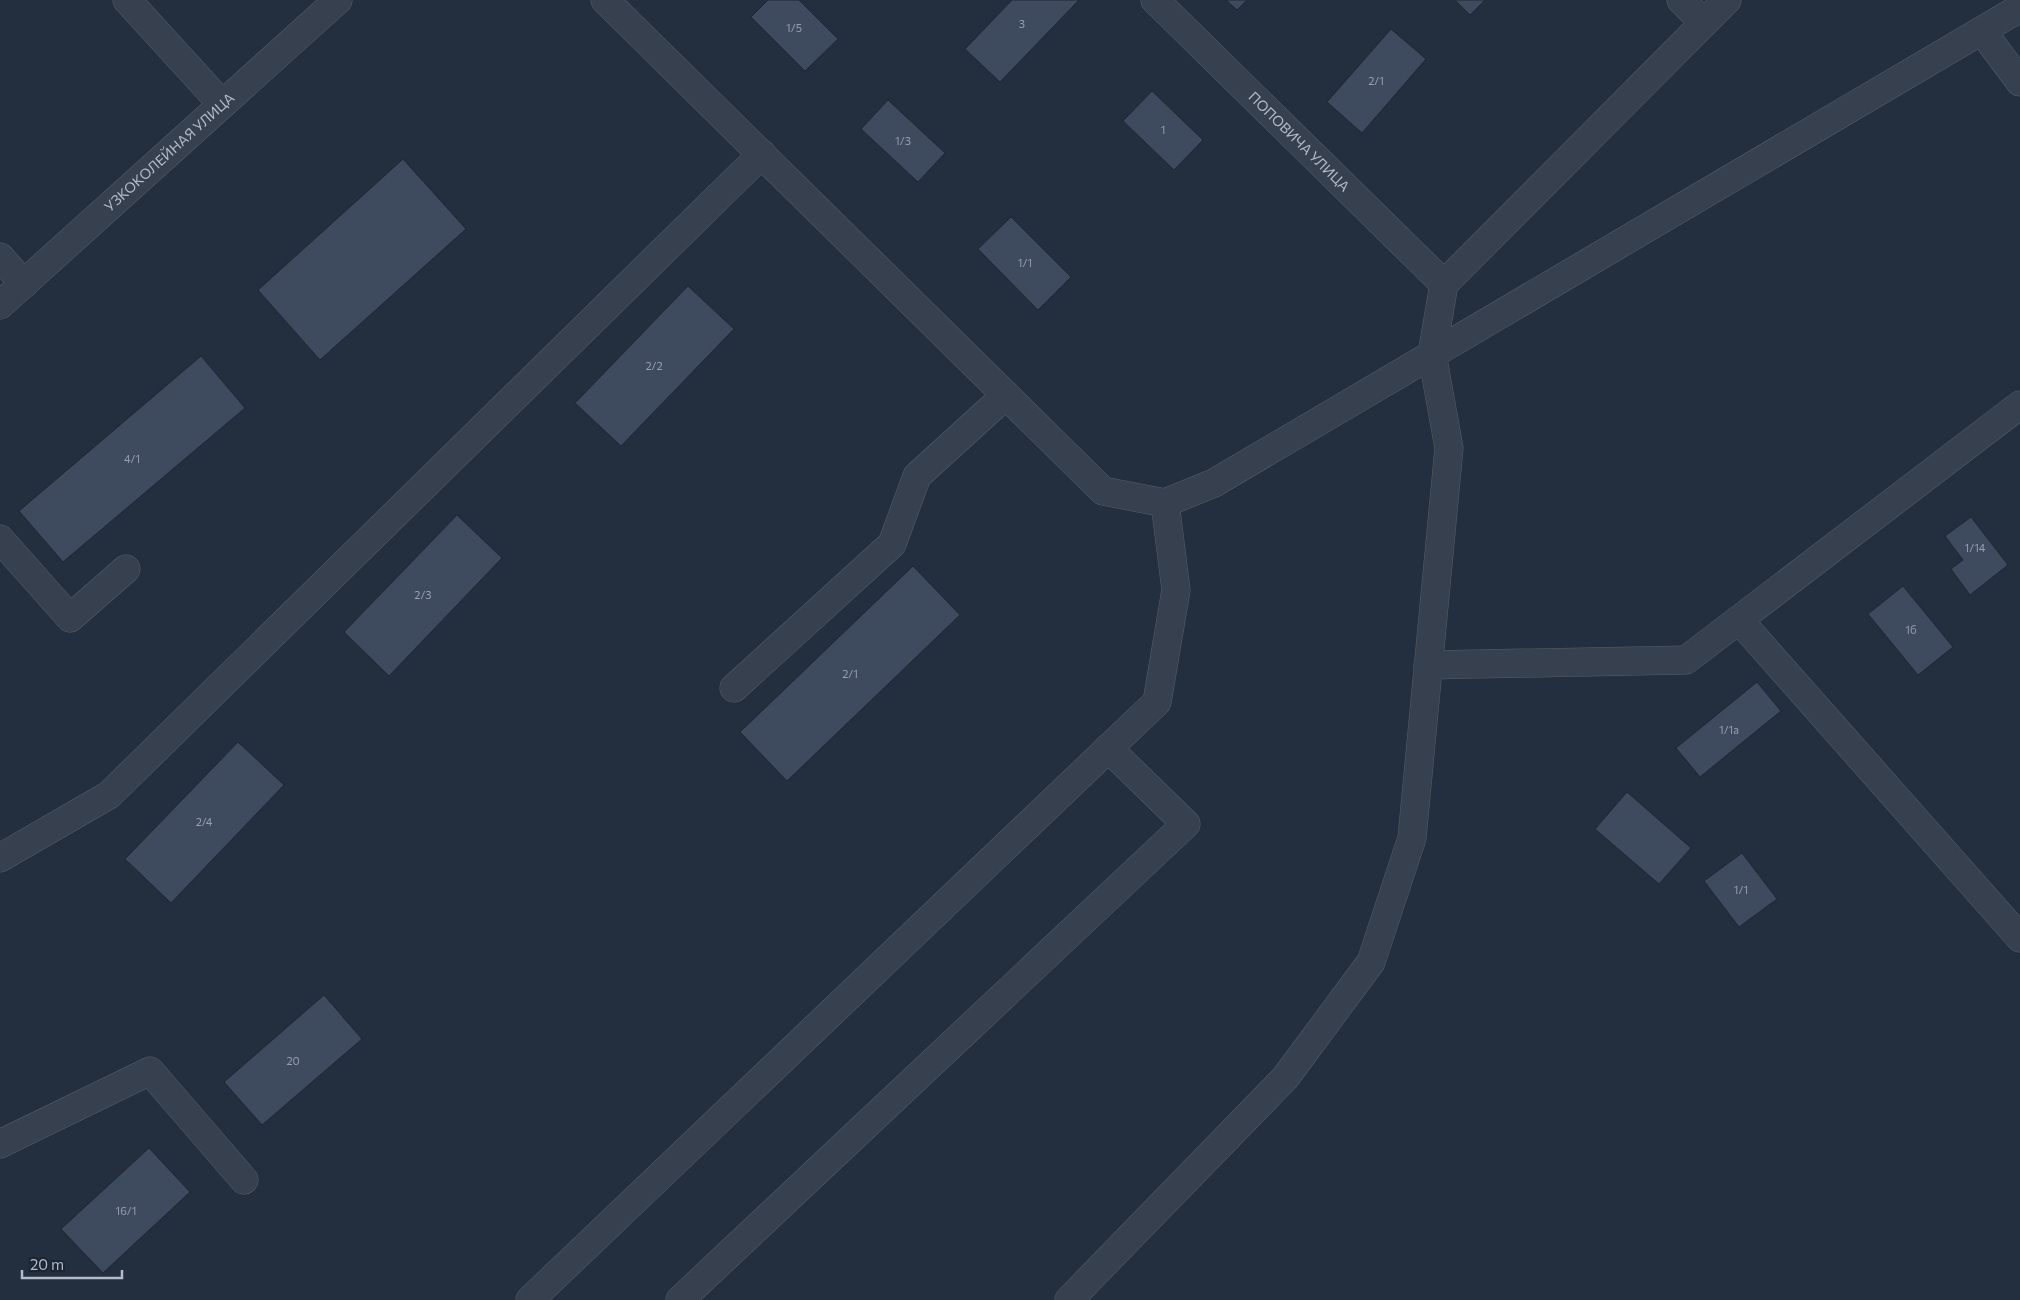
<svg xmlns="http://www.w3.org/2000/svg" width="2020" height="1300" font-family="Commissioner,sans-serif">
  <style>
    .building { fill: #3e4b5e; stroke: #1e2735 }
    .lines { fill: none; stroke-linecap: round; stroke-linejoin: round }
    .minor-casing { stroke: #555e6c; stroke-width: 29 }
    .minor { stroke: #37404e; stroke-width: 28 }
    .labels { text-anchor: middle; stroke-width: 4; stroke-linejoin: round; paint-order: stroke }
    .number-label { font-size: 11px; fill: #969fae }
    .street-label { font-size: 14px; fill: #b3bbc9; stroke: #1c2533 }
  </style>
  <rect width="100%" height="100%" fill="#232e3e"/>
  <path class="building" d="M768 0H799L838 39 805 71 751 17Z
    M1012 0H1079L1000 82 965 49Z
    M1226 0H1247L1237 10Z
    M1455 0H1485L1470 15Z
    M1391 29 1426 59 1362 133 1327 102Z
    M1152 91 1203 140 1174 170 1123 121Z
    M888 100 945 153 918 182 861 129Z
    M403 159 466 229 320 360 258 290Z
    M1011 217 1071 277 1038 310 978 249Z
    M688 286 734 329 621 446 575 403Z
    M201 356 245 408 63 562 19 511Z
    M457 515 502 558 389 676 344 632Z
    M1971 517 2008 565 1970 595 1951 569 1963 560 1945 536Z
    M913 566 960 615 787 781 740 732Z
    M1903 586 1953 647 1918 675 1868 614Z
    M1757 682 1781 711 1700 777 1676 748Z
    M238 742 284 785 171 903 125 859Z
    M1627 792 1691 848 1659 884 1595 829Z
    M1742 853 1777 899 1739 927 1704 881Z
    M324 995 362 1039 262 1125 224 1082Z
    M149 1148 190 1192 103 1273 61 1229Z"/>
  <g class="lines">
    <g class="minor-casing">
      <g id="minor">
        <path d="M127 0 222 104"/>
        <path d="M605 0 1103 491 1165 503 1214 483 2020 8"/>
        <path id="s1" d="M1155 0 1444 284"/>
        <path d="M1681 0 1703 22"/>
        <path d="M1982 31 2020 82"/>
        <path d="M0 257 24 284"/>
        <path id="s2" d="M0 305 338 0"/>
        <path d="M0 539 70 618 126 569"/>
        <path d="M1739 620 2020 938"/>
        <path d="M1428 665 1686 660 2020 405"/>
        <path d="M734 688 892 544 917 476 1006 395"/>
        <path d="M0 858 109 795 762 154"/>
        <path d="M0 1144 150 1071 244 1180"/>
        <path d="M530 1300 1157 702 1176 590 1165 503"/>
        <path d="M680 1300 1186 824 1108 748"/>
        <path d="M1069 1300 1285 1078 1371 962 1412 838 1449 448 1432 354 1444 284 1727 0"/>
      </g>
    </g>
    <use href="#minor" class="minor"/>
  </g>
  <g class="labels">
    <g class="number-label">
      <text x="1022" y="28">3</text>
      <text x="794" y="32">1/5</text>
      <text x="1376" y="85">2/1</text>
      <text x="1163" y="134">1</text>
      <text x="903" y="145">1/3</text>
      <text x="1025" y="267">1/1</text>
      <text x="654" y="370">2/2</text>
      <text x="132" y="463">4/1</text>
      <text x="1975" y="552">1/14</text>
      <text x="423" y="599">2/3</text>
      <text x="1911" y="634">1б</text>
      <text x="850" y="678">2/1</text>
      <text x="1729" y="734">1/1а</text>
      <text x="204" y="826">2/4</text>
      <text x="1741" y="894">1/1</text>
      <text x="293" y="1065">20</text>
      <text x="126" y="1215">16/1</text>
    </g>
    <g class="street-label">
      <text dy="5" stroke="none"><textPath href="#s1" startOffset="202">ПОПОВИЧА УЛИЦА</textPath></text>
      <text dy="5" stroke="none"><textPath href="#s2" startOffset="228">УЗКОКОЛЕЙНАЯ УЛИЦА</textPath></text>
    </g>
  </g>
  <path d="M22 1270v8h100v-8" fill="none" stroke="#b3bbc9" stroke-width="2.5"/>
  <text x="30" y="1270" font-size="15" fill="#b3bbc9" stroke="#1c2533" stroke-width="4" paint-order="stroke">20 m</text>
</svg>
